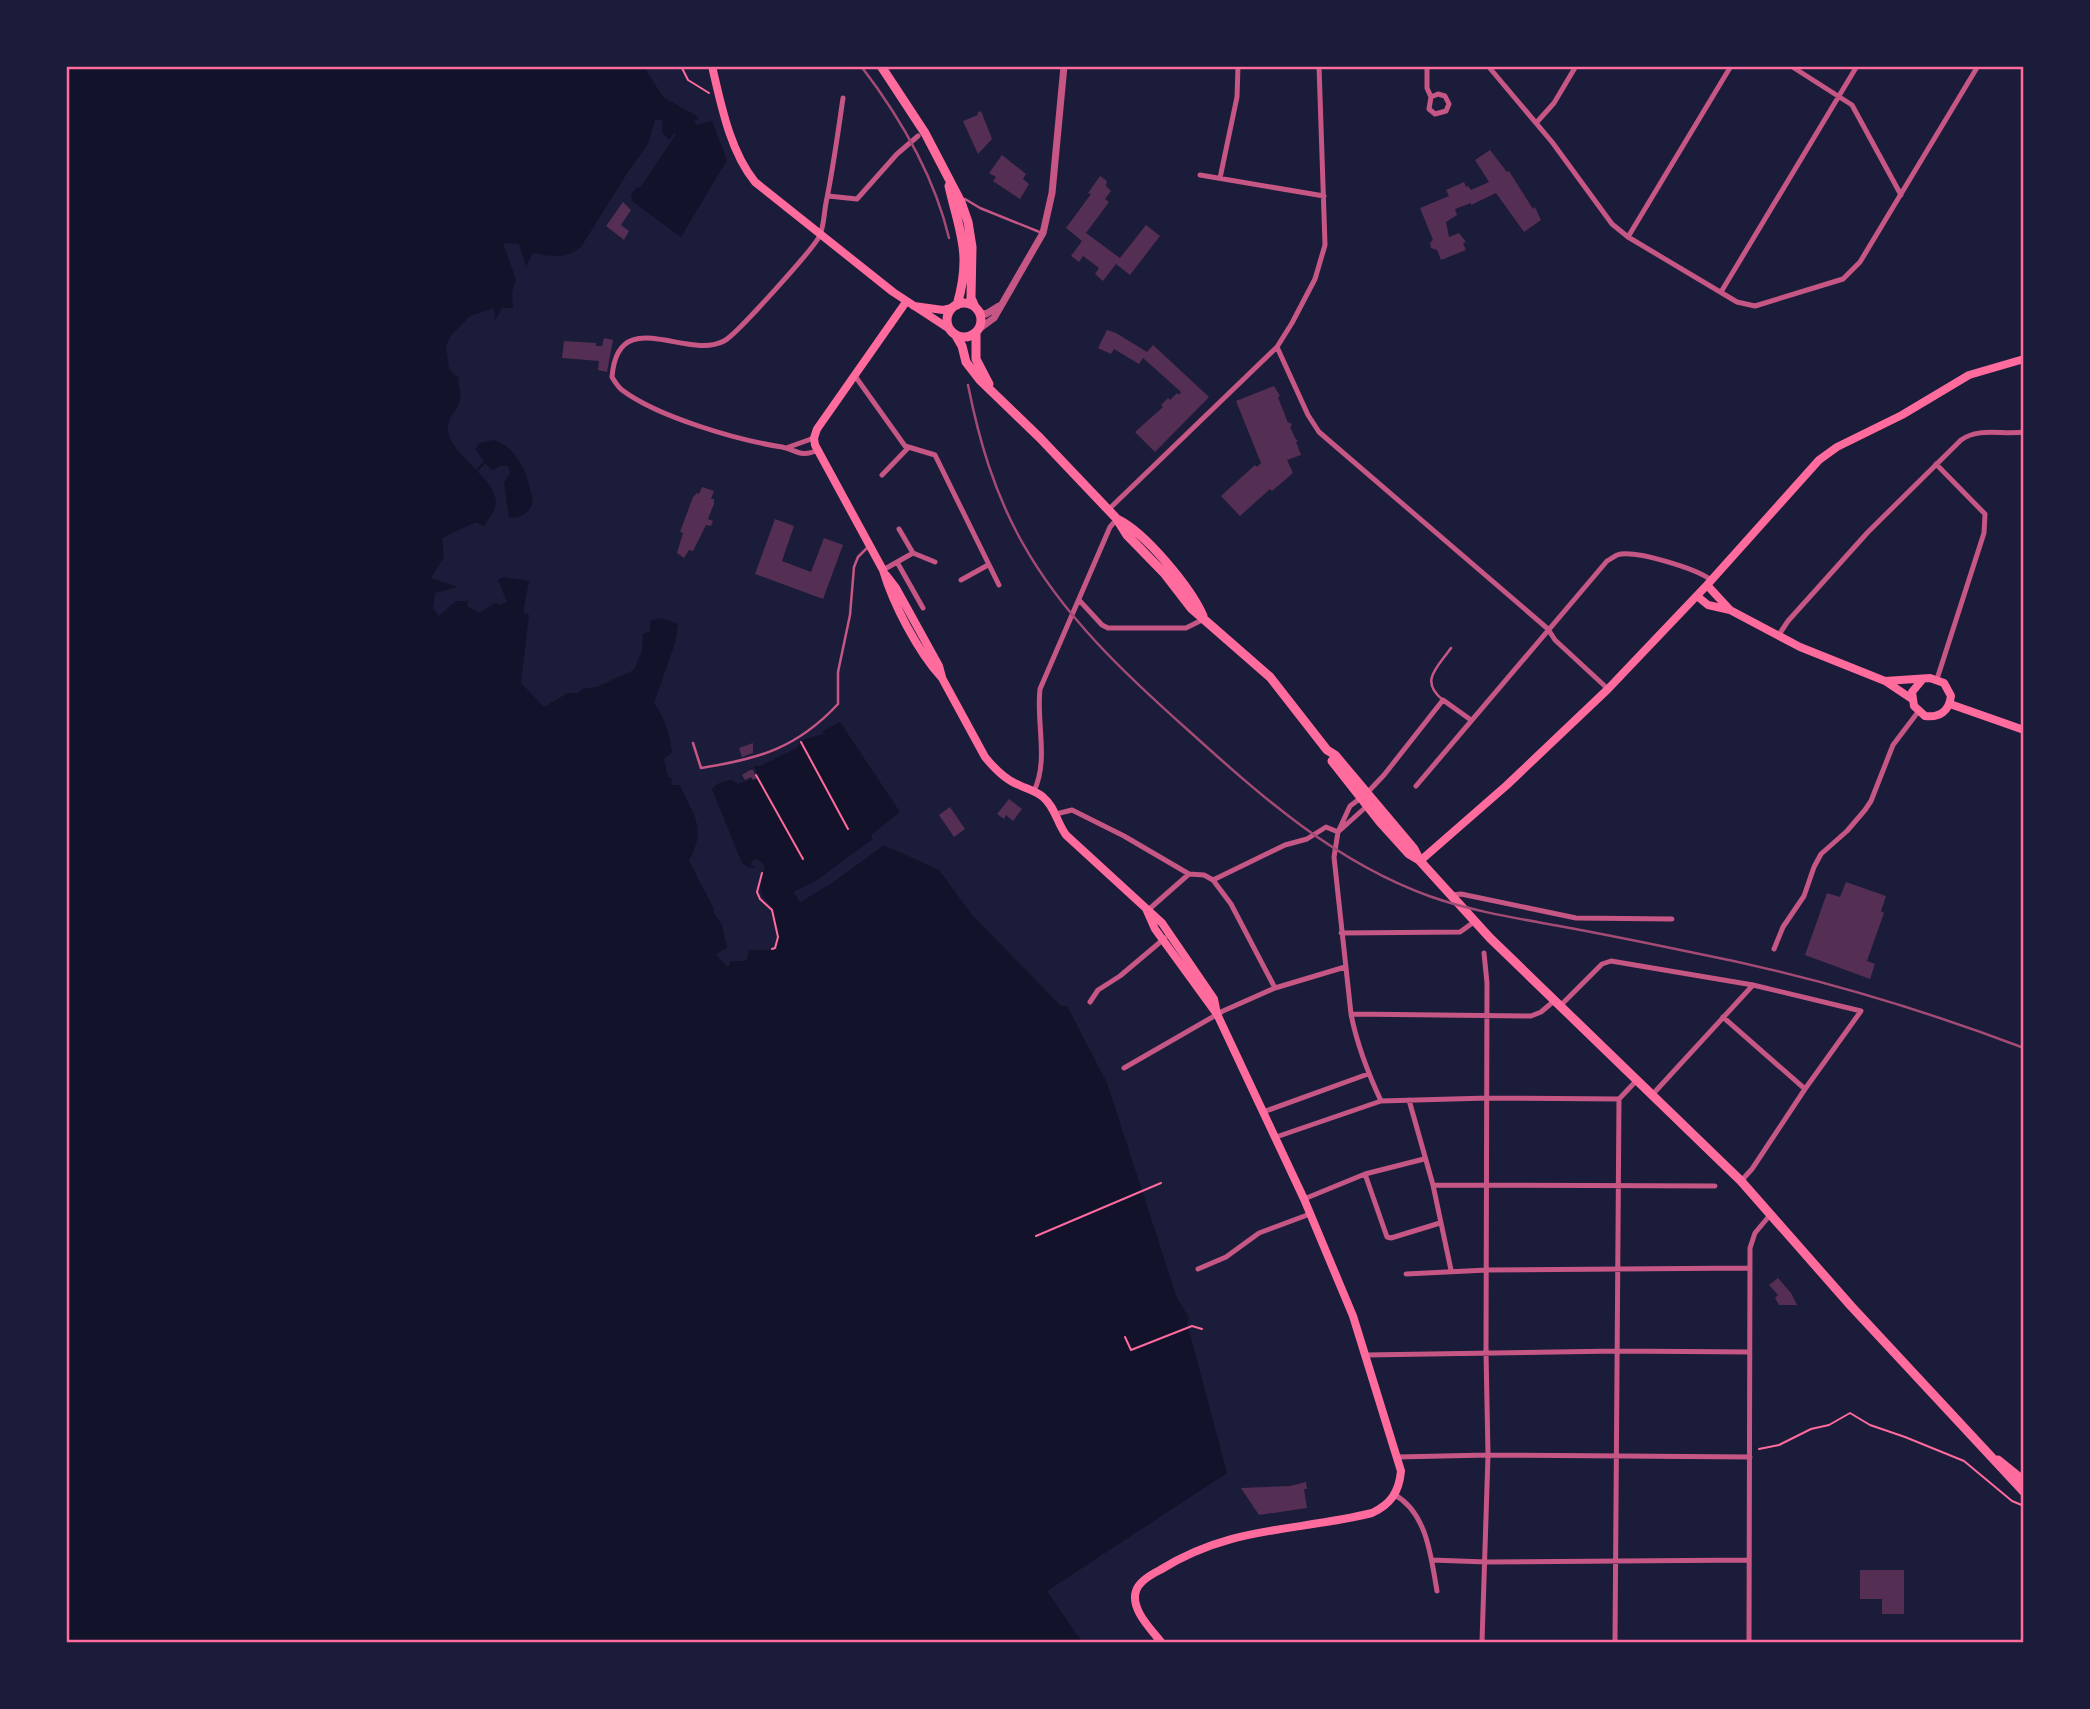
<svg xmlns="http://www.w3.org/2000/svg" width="2090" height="1709" font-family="'Noto Sans',sans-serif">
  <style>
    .water { fill: #12122b }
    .pier { fill: #1b1b3a }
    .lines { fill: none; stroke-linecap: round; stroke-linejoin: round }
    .stream { stroke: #12122b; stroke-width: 2.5 }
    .building { fill: #542f53 }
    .path { stroke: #ff6b9d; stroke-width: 2 }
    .service { stroke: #c65784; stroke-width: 2.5 }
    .minor { stroke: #c65784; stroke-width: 5 }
    .tertiary { stroke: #c65784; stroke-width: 7 }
    .secondary { stroke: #ff6b9d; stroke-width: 8 }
    .primary { stroke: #ff6b9d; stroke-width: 9 }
    .rail { stroke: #a44b75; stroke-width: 2.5 }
    .neatline { fill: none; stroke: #ff6b9d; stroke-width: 2.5 }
  </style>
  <rect width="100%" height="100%" fill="#1b1b3a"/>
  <path class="water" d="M66 67H644L663 97 697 116 699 119 694 121 696 125 712 121 727 160 681 237 633 202 631 195 637 187 640 188 676 134 674 133 669 140 662 132V120H655L648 144 626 175 581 247C565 260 551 256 533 253L526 266 519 244 503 243 516 280 512 292 513 308H502L495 320 494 308 470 316 452 334 446 345 449 370 459 378C457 386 462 392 460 399 458 413 444 417 449 435 456 459 503 484 495 507 493 513 488 520 484 526L476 522 442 538 444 557 431 578 457 587 435 593 433 608 439 616 456 601H468L467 606 479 613 494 603 501 605 507 602 498 580 503 577 529 581 523 613 529 615 521 683 544 707 568 693H578L582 689 597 687 634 670 642 651 643 634 650 631V621L661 618 678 624 675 643 654 703C665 718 669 733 672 752L664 759 668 777H671L672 785H680C694 818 707 826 689 861L714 909 713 912 722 925 727 948 716 954 726 966H729L731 961H744L747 959 749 950H777C781 934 775 924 773 908 756 892 760 888 765 866L759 860 755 859 750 864 756 868 748 867 742 863 712 789 719 783 731 780 738 784 755 778V776L757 774 754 766H760L797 748 802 740 824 734 823 731 840 722 900 812 871 835 873 839 816 881 794 892 800 901 829 885 883 846 888 847 939 870 972 915 1061 1006H1067L1107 1083 1177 1298 1189 1318 1187 1323 1227 1473 1047 1591 1082 1642H67Z
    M494 440C519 448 529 478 533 502 529 513 522 518 509 518L504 483 510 473 508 466H500L493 470 490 469 475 449 480 443Z"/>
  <path class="pier" d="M873 839 876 841 818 883 799 893 801 897 827 882 880 844 883 846 829 885 800 902 794 892 816 881Z"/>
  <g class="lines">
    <path class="stream" d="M476 471 485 462"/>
  </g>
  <path class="building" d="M981 111 992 139 978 154 963 121 978 115 977 113Z
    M1490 150 1507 172 1509 171 1533 209 1535 207 1541 220 1524 232 1496 193 1471 205V203L1455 209 1457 215 1446 222 1449 237 1459 233 1466 242 1463 243 1466 250 1441 260 1437 250 1431 248 1430 243 1433 240 1420 208 1449 196 1446 190 1464 182 1466 187 1468 186 1471 190 1489 182 1475 160Z
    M1002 155 1026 174 1023 179 1029 184 1020 199 993 181 996 177 989 173Z
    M1100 176 1107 181 1106 186 1111 191 1105 199 1109 202 1086 233 1120 258 1146 225 1160 236 1130 275 1116 264 1103 281 1095 274 1099 268 1083 256 1079 262 1071 256 1082 241 1066 228 1091 194 1088 193Z
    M623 202 631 210 621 225 629 231 624 240 606 226Z
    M1107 330 1116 333 1147 352 1153 345 1209 397 1155 452 1135 432 1163 407 1161 405 1168 398 1170 400 1177 393 1179 395 1181 392 1143 358 1139 364 1114 349 1111 354 1098 348Z
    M604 338 613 340 607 372 598 370 599 361 562 358 564 341 596 343V346H602Z
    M1274 386 1280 396 1278 397 1288 423 1290 422 1292 426 1290 427 1295 438 1298 441 1296 442 1301 455 1287 460 1293 473 1272 491 1270 489 1240 516 1221 496 1255 465 1257 467 1261 463 1236 401Z
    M702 487 714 491 711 499H714V504L708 519 713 521 711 526 706 525 693 551 689 550 684 558 677 553 683 533 680 532 693 497 697 493 699 494Z
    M775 519 794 526 782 561 811 572 824 538 843 545 823 599 755 574Z
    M753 743V753L742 757 739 748Z
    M750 770H753L757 778 753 780 751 777 745 780 742 775Z
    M1009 799 1022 809 1013 821 1006 815 1004 819 997 814Z
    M950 807 965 829 954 837 939 815Z
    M1846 882 1886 896 1881 911 1884 913 1867 961 1875 964 1870 979 1805 955 1827 893 1840 897Z
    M1778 1278 1791 1293 1797 1305H1779L1775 1298 1778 1295 1769 1285Z
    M1306 1482 1307 1489H1304L1307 1508 1259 1515 1241 1488 1290 1486Z
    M1860 1570H1904V1614H1882V1599H1860Z"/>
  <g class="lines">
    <path class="path" d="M681 66 688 80 709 93
      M801 742 848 829
      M756 775 803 859
      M762 873 757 892 760 899 772 910 778 937 775 948 772 949
      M1036 1236 1161 1183
      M1125 1337 1131 1350 1192 1326 1202 1329
      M1759 1449 1779 1445 1811 1429 1829 1425 1850 1413 1870 1425 1905 1437 1964 1461 2012 1501 2024 1506"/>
    <path class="service" d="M965 199 980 208 1042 233
      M1443 700C1419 681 1437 668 1451 648
      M693 743 701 768C759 759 797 748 838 704V672L850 615 854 567 858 557 869 546"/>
    <path class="minor" d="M1427 66V88L1431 97 1429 109 1435 114 1446 111 1449 104 1445 96 1438 94 1431 97
      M1488 66 1552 142 1612 224 1628 237 1737 302 1755 306 1843 279 1860 262 1978 66
      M1791 66 1852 105 1901 195
      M1537 122 1554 103 1576 66
      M1200 175 1324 196
      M1220 178 1237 97 1238 66
      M828 196 857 199 897 154 918 136
      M1628 237 1731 66
      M1721 292 1857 66
      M1277 347 1308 415 1319 432 1548 629 1555 640 1608 689
      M855 376 905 446 935 455 999 585
      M786 448 814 438
      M818 450C800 458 797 450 782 447 737 440 658 417 622 390 618 387 615 382 612 377 618 303 686 361 724 341 736 335 816 246 820 235 824 225 824 213 826 203 833 169 838 133 843 98
      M1936 464 1985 514 1984 533 1937 679
      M882 475 908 448
      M1108 510 1277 347 1292 323 1315 279 1325 245 1319 66
      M913 553 935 562
      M897 562 923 608
      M883 570 913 553 899 529
      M961 580 988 565
      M1079 600 1102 625 1108 628H1186L1204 619
      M1778 636 1788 621 1868 532 1961 440C1979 427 2002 435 2024 432
      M1416 786 1607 561C1609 560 1615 556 1617 555 1634 549 1697 569 1711 580
      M1034 791C1049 760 1036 722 1040 689L1110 527 1117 519
      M1366 794 1384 775 1443 700 1471 720
      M1367 806 1338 832 1334 857 1351 1014C1357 1045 1368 1073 1381 1101
      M1056 814 1072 810 1124 836 1189 874 1204 875 1213 880 1231 904 1275 988
      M1213 880 1285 845 1307 839 1326 827 1338 832 1350 806 1362 797
      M1451 895 1461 894 1576 918 1672 919
      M1147 911 1189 874
      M1341 933 1460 932 1474 922
      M1774 949 1783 927 1804 896 1814 867 1821 854 1847 831 1865 810 1871 801 1893 745 1918 712
      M1090 1002 1098 990 1120 976 1165 938
      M1560 1006 1602 964 1611 961 1753 985 1861 1011 1805 1089 1752 1169 1741 1181
      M1351 1014 1531 1016 1541 1012 1554 1001
      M1723 1017 1805 1089
      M1124 1068 1223 1011 1275 988 1345 967
      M1652 1095 1753 985
      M1409 1100 1433 1185 1451 1270
      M1263 1112 1368 1074
      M1276 1137 1381 1101 1488 1098 1619 1099
      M1365 1174 1387 1237 1391 1238 1440 1223
      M1433 1185 1715 1186
      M1304 1199 1365 1174 1424 1159
      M1198 1269 1226 1257 1259 1233 1310 1214
      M1406 1274 1487 1270 1749 1268
      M1366 1355 1617 1351 1750 1352
      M1397 1457 1488 1455 1750 1457
      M1395 1495C1427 1513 1431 1557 1437 1591
      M1432 1560 1486 1562 1749 1560
      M1482 1642 1488 1455 1486 1352 1487 983 1484 953
      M1615 1642 1619 1099 1637 1080
      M1749 1642 1750 1248 1755 1233 1770 1215"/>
    <path class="tertiary" d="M979 312 986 314 999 306
      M979 329 994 318 1043 233 1052 193 1064 66"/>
    <path class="secondary" d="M712 66C721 105 730 151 755 182L893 292 951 330
      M906 302 817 429 814 438 815 445 883 570C893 604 918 652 942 678L985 757C994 768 1005 780 1019 785 1027 789 1036 791 1043 797 1055 807 1057 823 1066 835L1162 923 1214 999 1217 1014 1304 1199 1353 1316 1401 1471C1399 1492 1391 1504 1372 1513 1295 1532 1232 1525 1160 1570 1152 1574 1139 1581 1136 1591 1130 1609 1151 1629 1161 1642
      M914 306 943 310 952 308
      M886 575 896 588 939 666 942 677
      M1707 585 1730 610
      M1697 596 1708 605 1730 610 1800 647 1885 681 1912 699
      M1885 681 1930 678 1944 683 1951 696C1949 711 1940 718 1925 716L1914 706 1912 692 1922 680
      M1950 704 2024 730
      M1420 861 1507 785 1608 689 1707 585 1819 460 1837 447 1902 415 1969 375 2024 359
      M1147 911 1155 929 1216 1013"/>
    <path class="primary" d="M881 66 925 133 961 202 968 222 972 247 971 298 975 307
      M949 186C960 234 972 254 957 305
      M947 320a17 17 0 1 1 34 0a17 17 0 1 1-34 0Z
      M976 333V359L989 384
      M955 334 962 346 966 362 980 380 1040 438 1117 519 1127 535 1164 573 1191 608 1270 677 1327 750 1335 755 1414 849 1420 861 1490 938 1741 1181 1851 1306 2024 1492
      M1117 519C1145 532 1191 588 1203 616
      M1332 761 1380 822 1409 854 1419 860
      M1998 1460 2024 1481"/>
    <path class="rail" d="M861 66C900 117 934 175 949 238
      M968 385C979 440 994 492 1022 542 1063 616 1126 675 1189 731 1262 797 1335 862 1429 896 1471 911 1515 918 1559 926 1603 934 1647 943 1690 952 1803 974 1916 1007 2024 1048"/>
  </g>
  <rect width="2090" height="1709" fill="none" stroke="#1b1b3a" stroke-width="136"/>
  <rect x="68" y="68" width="1954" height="1573" class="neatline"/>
</svg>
